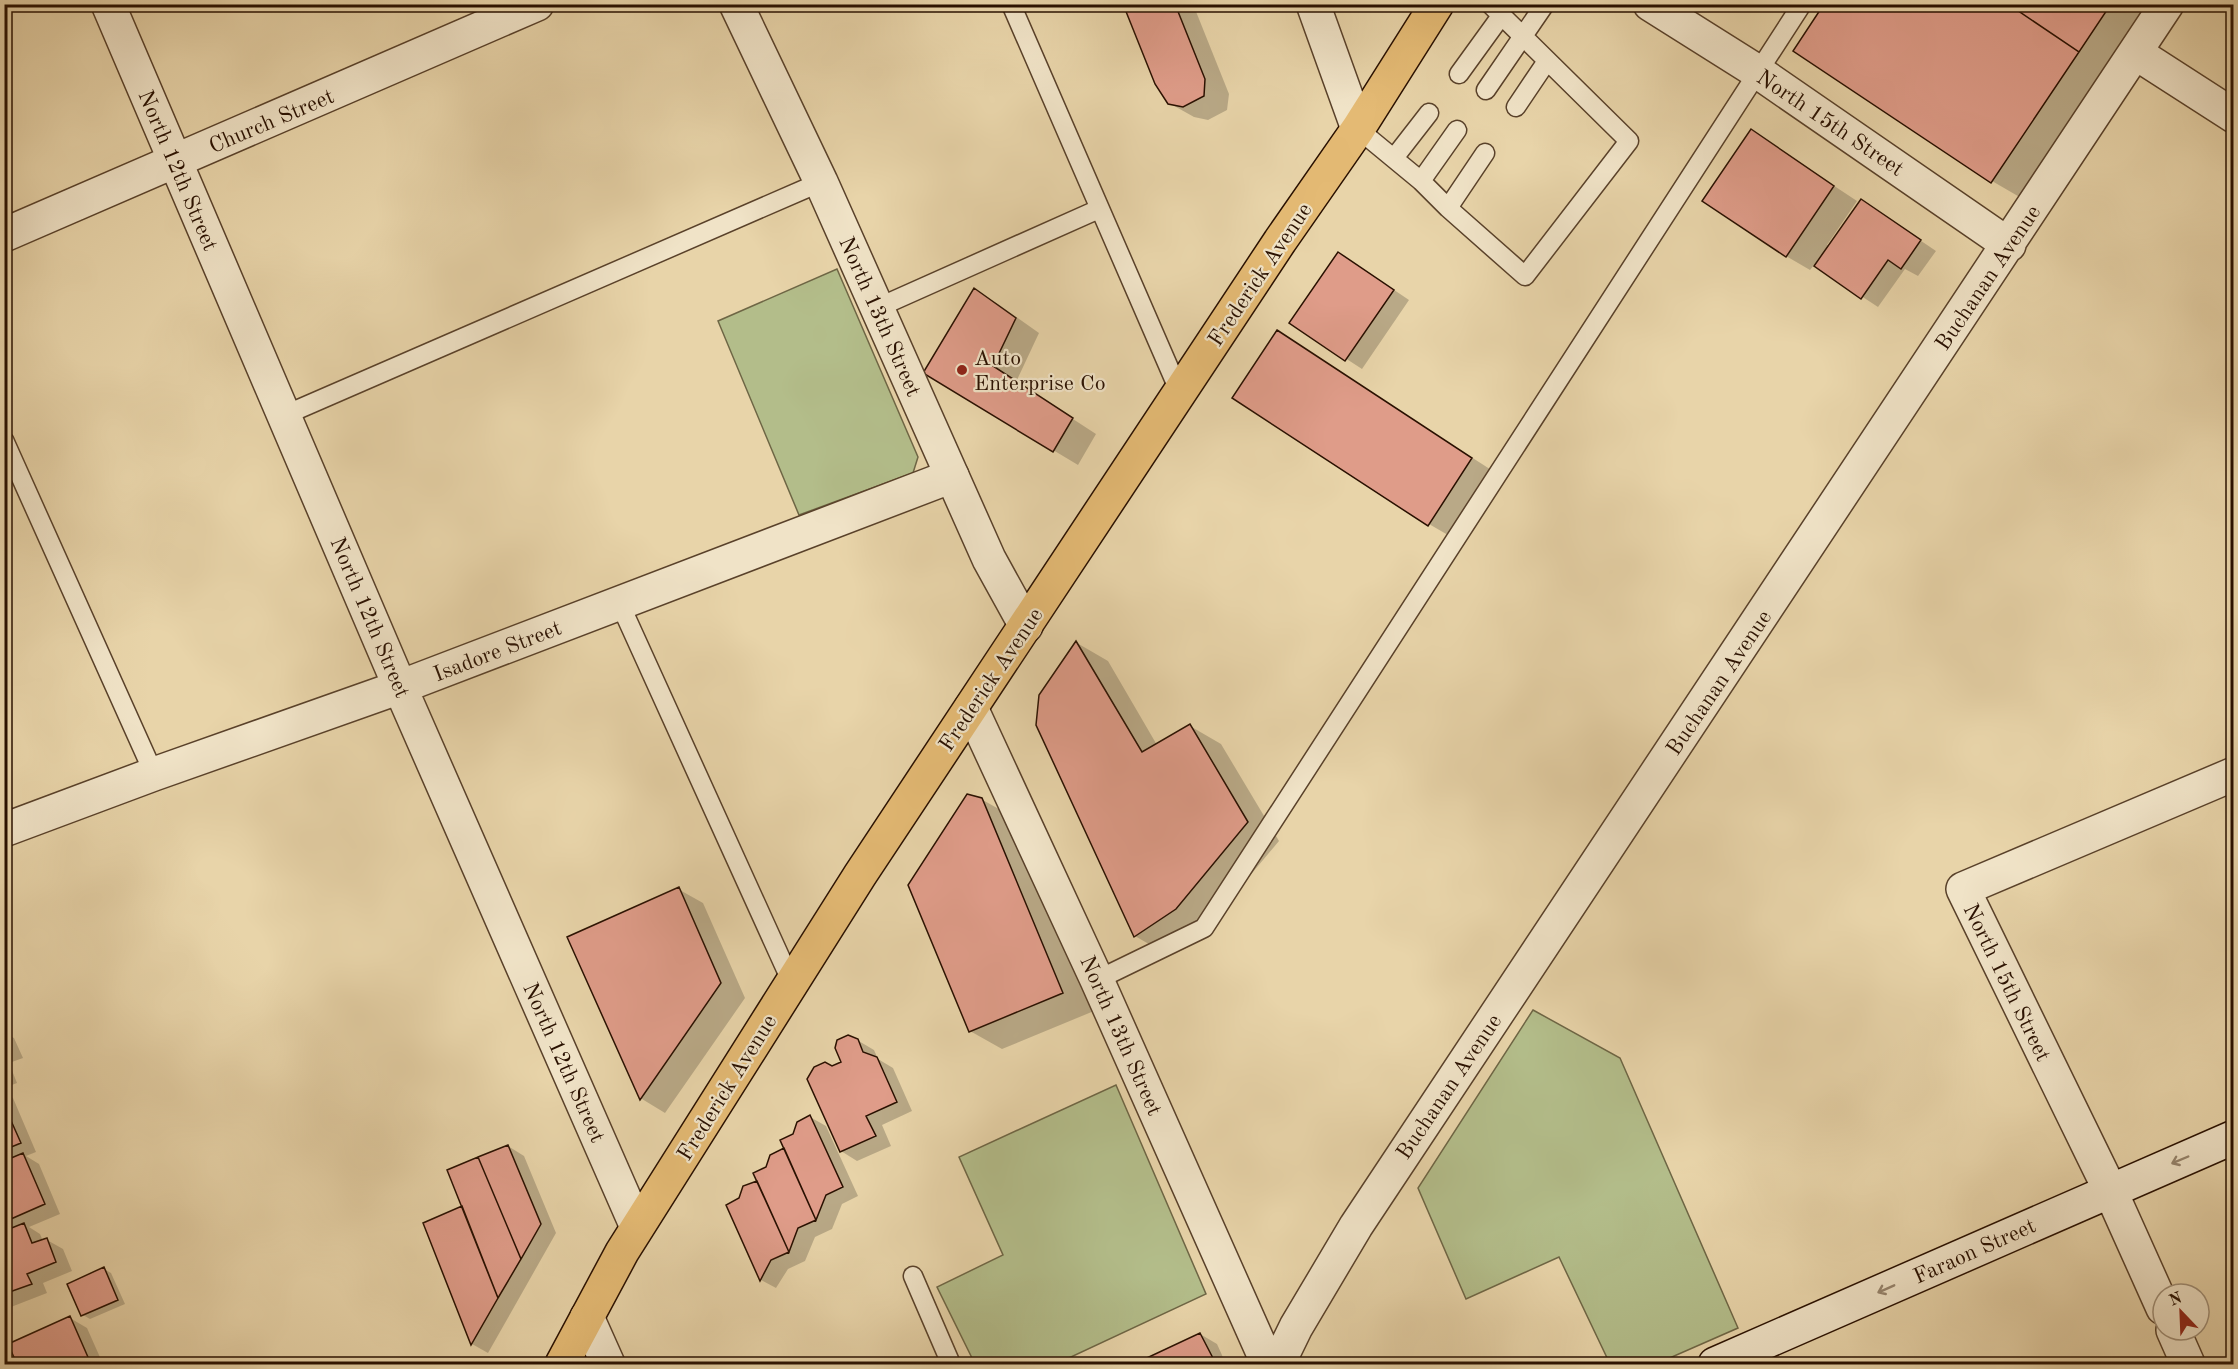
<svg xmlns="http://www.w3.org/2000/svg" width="2238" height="1369" font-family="'Old Standard TT',serif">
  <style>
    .green { fill: #b3bd8a; stroke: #6e6645; stroke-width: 1.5 }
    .shadow { fill: #0003 }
    .building { fill: #df9c89; stroke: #291000; stroke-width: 1.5 }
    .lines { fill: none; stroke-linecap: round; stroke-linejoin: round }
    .service-casing { stroke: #59412a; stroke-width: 21 }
    .minor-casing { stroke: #59412a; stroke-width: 36 }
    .tertiary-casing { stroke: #59412a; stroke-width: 36 }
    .secondary-casing { stroke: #291000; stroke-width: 36 }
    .primary-casing { stroke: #291000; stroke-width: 36 }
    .service { stroke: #f0e3c7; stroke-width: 18 }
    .minor { stroke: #f0e3c7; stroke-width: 33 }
    .tertiary { stroke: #f0e3c7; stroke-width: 33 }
    .secondary { stroke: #f0e3c7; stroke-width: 33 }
    .primary { stroke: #e4ba74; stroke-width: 33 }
    .oneway { stroke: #96846d }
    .poi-dot { fill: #8f2418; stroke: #f0e3c7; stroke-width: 2 }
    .labels { text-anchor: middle; stroke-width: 4.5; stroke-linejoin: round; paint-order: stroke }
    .street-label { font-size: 22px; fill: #291000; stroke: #f0e3c7 }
    .poi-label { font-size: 22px; fill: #291000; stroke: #f0e3c7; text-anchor: start }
  </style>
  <rect width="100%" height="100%" fill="#e8d4a9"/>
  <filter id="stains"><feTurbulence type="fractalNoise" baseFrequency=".00333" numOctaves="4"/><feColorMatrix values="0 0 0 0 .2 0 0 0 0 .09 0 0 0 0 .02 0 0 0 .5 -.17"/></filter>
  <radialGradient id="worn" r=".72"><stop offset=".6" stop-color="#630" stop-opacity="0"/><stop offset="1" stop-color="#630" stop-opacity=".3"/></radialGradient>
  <path class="green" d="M837 269 918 457 913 473 799 515 718 321Z
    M1533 1010 1620 1058 1738 1328 1656 1364H1610L1559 1257 1466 1299 1418 1188Z
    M1116 1085 1206 1294 1056 1364H975L937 1287 1003 1255 959 1157Z"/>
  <path class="shadow" d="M1125 4H1193L1229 94 1227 110 1208 120 1194 117 1169 103Z
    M1826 4H2154L2023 199 1992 181 1795 50Z
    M1751 131 1857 201 1827 245 1830 246 1862 201 1936 251 1918 276 1905 269 1878 307 1814 265 1810 270 1786 256Z
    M1354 263 1409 300 1362 369 1291 323Z
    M974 290 998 304 1039 333 1016 382 1096 434 1078 465 925 373Z
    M1277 332 1496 473 1453 538 1429 524Z
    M1077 643 1108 661 1157 745 1190 726 1221 744 1279 841 1207 927 1166 954 1135 936Z
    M981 799 1013 817 1094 1011 1002 1049 970 1031Z
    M678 889 703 903 745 998 665 1113 642 1099 569 938Z
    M4 1033 14 1038 23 1058 9 1063 17 1083 4 1088Z
    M857 1040 874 1050 878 1059 893 1068 912 1111 882 1125 891 1146 857 1161 841 1151 832 1068 843 1063Z
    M4 1093 13 1098 36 1152 26 1156 39 1164 60 1214 29 1227 40 1234 43 1241 47 1240 63 1249 72 1271 43 1283 47 1293 11 1307 4 1304Z
    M810 1117 826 1126 858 1196 842 1204 832 1229 815 1237 805 1261 788 1269 776 1288 761 1280 740 1200 759 1181 767 1168 786 1149 794 1135Z
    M508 1146 524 1156 556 1233 488 1353 472 1344 425 1224 463 1207Z
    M104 1269 111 1273 125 1304 90 1319 83 1315Z
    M70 1318 87 1328 103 1364H19L10 1344Z
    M1200 1334 1217 1344 1226 1364H1139Z"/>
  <path class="building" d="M1123 4H1175L1205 79 1204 96 1183 107 1168 104 1155 84Z
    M1824 4H2008L2079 52 1991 183 1793 51Z
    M2008 4H2111L2079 52Z
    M1751 129 1834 186 1786 257 1702 201Z
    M1861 199 1921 240 1901 269 1888 260 1861 299 1814 266Z
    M1338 252 1394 290 1345 361 1289 323Z
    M974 288 1016 318 993 366 1073 418 1053 452 923 373Z
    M1277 330 1472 458 1428 526 1232 398Z
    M1076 641 1142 752 1190 724 1248 822 1176 909 1134 937 1036 725 1039 695Z
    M967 794 982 798 1063 993 969 1032 908 885Z
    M679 887 721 983 640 1100 567 937Z
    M848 1035 858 1039 863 1052 877 1057 897 1102 866 1116 876 1136 840 1152 807 1079 814 1067 825 1062 832 1066 841 1062 835 1048 837 1040Z
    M4 1105 21 1143 4 1150Z
    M810 1115 843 1187 826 1195 816 1220 780 1140 793 1134 797 1122Z
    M508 1145 541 1224 521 1259 478 1157Z
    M784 1148 816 1220 798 1228 789 1252 753 1173 766 1167 770 1155Z
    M23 1153 45 1204 4 1222V1161Z
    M478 1157 521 1259 498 1298 447 1170Z
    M757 1181 789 1252 771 1260 760 1281 726 1205 739 1198 743 1186Z
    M462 1206 498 1298 471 1345 423 1223Z
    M24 1223 32 1243 47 1238 56 1262 27 1274 32 1284 4 1294V1231Z
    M104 1267 118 1300 81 1316 67 1284Z
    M70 1316 91 1364H17L8 1344Z
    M1200 1333 1216 1364H1137L1136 1363Z"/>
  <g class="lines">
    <g class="service-casing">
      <path id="service" d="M1011 4 1180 393
        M1459 74 1501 16
        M1486 90 1545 4
        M1516 107 1547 61
        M1358 129 1421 181 1448 208 1525 276 1629 141 1490 4
        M1394 158 1429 113
        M1421 181 1457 130
        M1448 208 1485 153
        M877 308 1099 209
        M285 415 821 182
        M4 440 154 774
        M620 604 792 983
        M1097 980 1204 928 1802 4
        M913 1276 951 1364"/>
    </g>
    <g class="minor-casing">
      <path id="minor" d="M108 4 400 687 637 1227
        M1313 4 1358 129
        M1650 4 1758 72 2009 245
        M2136 53 2234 116
        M4 235 537 4
        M971 708 1097 980 1268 1364
        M4 830 154 774 400 687 952 476
        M2163 1308 2110 1190 1963 889 2234 774
        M2173 1330 2188 1364
        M1278 1364 1296 1327 1356 1226 2167 4"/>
    </g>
    <g class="tertiary-casing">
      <path id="tertiary" d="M736 4 821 182 989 559 1026 626
        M587 1317 608 1364"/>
    </g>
    <g class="secondary-casing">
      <path id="secondary" d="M1715 1364 2234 1137"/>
    </g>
    <g class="primary-casing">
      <path id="primary" d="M562 1364 622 1252 860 875 1280 241 1358 129 1437 4"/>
    </g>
    <use href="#service" class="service"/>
    <use href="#minor" class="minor"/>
    <use href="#tertiary" class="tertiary"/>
    <use href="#secondary" class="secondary"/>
    <use href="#primary" class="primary"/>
  </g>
  <defs><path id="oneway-shaft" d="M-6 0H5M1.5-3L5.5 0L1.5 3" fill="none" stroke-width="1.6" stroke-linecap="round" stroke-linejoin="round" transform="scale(1.5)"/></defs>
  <g class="oneway">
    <use href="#oneway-shaft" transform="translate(2180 1160) rotate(157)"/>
    <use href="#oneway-shaft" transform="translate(1886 1289) rotate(156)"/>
  </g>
  <circle class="poi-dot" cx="962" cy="370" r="6"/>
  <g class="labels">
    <g class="street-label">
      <text transform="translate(271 120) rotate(-23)" y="8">Church Street</text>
      <text transform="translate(1831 122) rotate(34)" y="8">North 15th Street</text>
      <text transform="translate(179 170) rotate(67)" y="8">North 12th Street</text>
      <text transform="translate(1259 274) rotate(-56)" y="8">Frederick Avenue</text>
      <text transform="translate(1987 277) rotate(-56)" y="8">Buchanan Avenue</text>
      <text transform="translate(881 316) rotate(66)" y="8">North 13th Street</text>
      <text transform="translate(371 617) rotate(67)" y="8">North 12th Street</text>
      <text transform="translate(497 650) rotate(-21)" y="8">Isadore Street</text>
      <text transform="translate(990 679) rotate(-56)" y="8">Frederick Avenue</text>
      <text transform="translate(1718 682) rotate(-56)" y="8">Buchanan Avenue</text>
      <text transform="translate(2008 982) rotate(64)" y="8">North 15th Street</text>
      <text transform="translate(1122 1035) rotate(66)" y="8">North 13th Street</text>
      <text transform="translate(565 1062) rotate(66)" y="8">North 12th Street</text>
      <text transform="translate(1448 1086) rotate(-56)" y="8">Buchanan Avenue</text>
      <text transform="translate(726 1087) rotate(-58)" y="8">Frederick Avenue</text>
      <text transform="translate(1974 1250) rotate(-24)" y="8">Faraon Street</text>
    </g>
    <g class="poi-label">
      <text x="974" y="365">Auto<tspan x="974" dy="25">Enterprise Co</tspan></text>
    </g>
  </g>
  <rect width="2238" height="1369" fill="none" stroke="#e8d4a9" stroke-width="24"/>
  <rect x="6" y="6" width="2226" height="1357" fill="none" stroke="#291000" stroke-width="3"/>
  <rect x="12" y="12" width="2214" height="1345" fill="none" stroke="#291000" stroke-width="1.5"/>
  <g transform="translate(2181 1312) rotate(337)"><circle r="28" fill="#f0e3c7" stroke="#a08f77" stroke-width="1.5"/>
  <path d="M0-4.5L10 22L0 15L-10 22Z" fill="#8f2418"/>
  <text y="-9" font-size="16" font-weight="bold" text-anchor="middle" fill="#291000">N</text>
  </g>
  <rect width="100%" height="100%" filter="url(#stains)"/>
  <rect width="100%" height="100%" fill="url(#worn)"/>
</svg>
